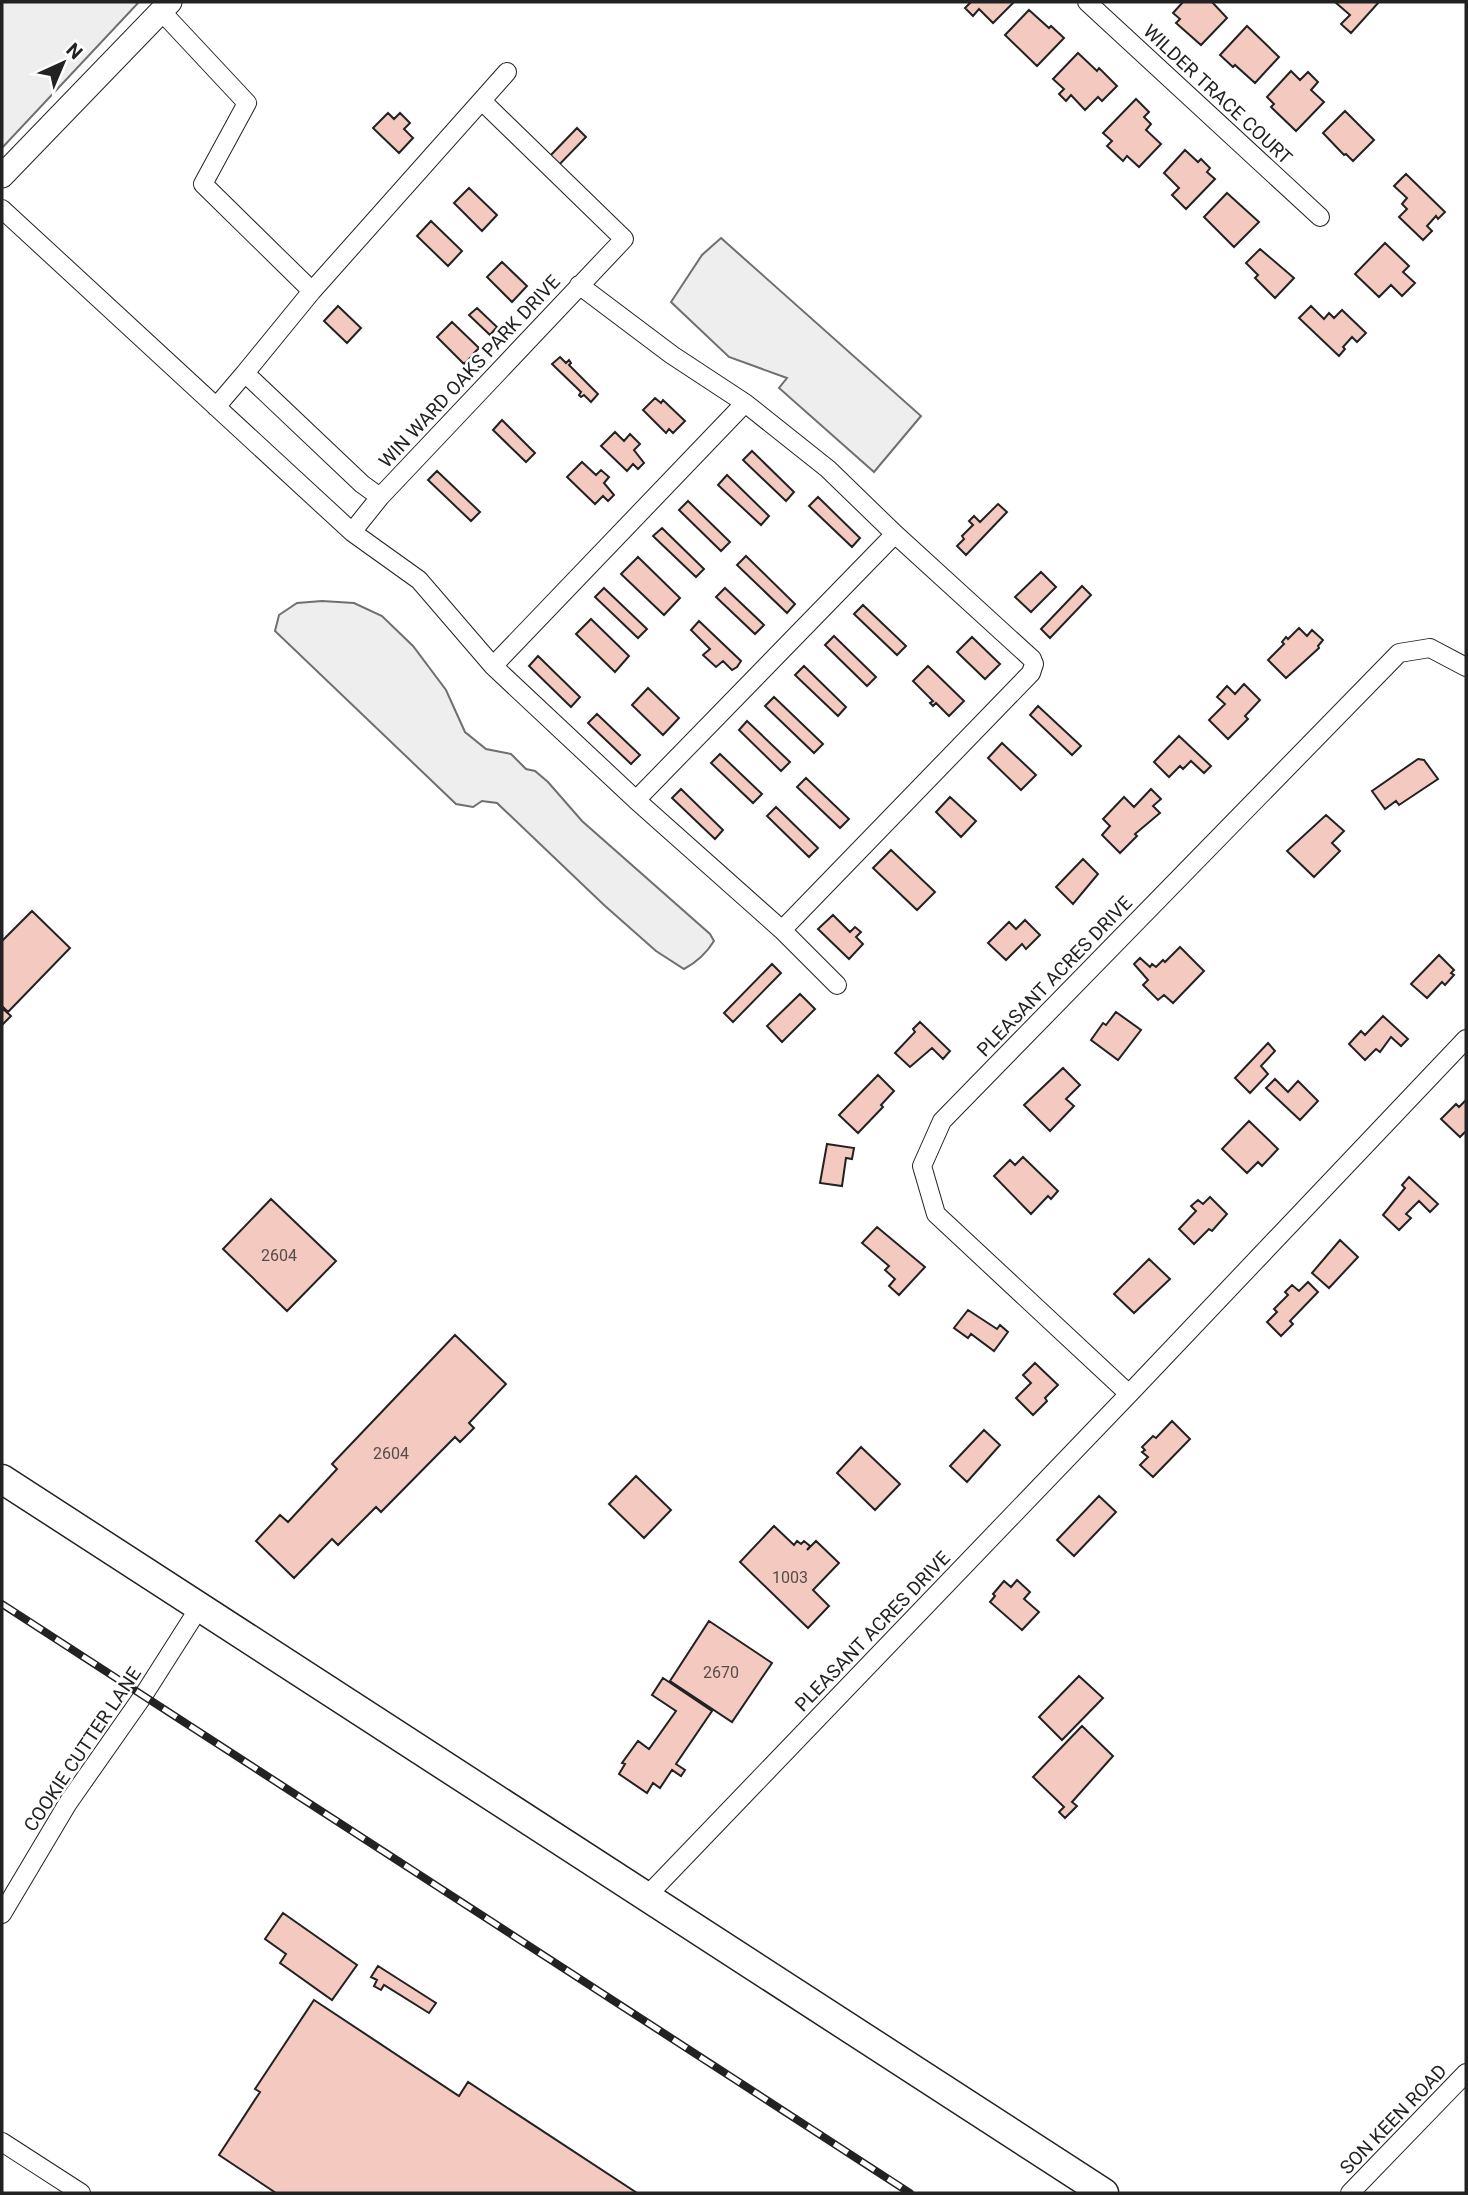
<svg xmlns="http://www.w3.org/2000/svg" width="1468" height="2195" font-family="Roboto,sans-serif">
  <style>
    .green { fill: #eee; stroke: #6f6f6f; stroke-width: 2 }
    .building { fill: #f3c9c0; stroke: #222; stroke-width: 2 }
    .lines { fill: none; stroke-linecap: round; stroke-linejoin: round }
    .minor-casing { stroke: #222; stroke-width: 20 }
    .tertiary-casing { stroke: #222; stroke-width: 25 }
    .primary-casing { stroke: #222; stroke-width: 31 }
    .minor { stroke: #fff; stroke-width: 18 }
    .tertiary { stroke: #fff; stroke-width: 23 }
    .primary { stroke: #fff; stroke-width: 28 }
    .rail-casing { stroke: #222; stroke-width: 8 }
    .rail { stroke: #fff; stroke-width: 5; stroke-dasharray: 16; stroke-linecap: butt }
    .labels { text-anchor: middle; stroke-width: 5; stroke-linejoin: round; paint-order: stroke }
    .number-label { font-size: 16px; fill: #564c4a }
    .street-label { font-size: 19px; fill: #222; stroke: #fff }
  </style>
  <rect width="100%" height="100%" fill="#fff"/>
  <path class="green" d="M2 2H139L2 148Z
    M721 238 921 416 874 472 779 388 787 378 729 357 671 302 702 255Z
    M322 601 354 603 382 616 413 646 446 690 465 732 486 749 511 754 526 769 535 771 548 782 582 821 710 934 714 941C706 954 697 962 684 969L656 951 604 905 497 803 482 801 473 807 456 804 275 631 279 615 297 603Z"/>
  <path class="building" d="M971 2H1014L993 23 979 9 973 16 965 8Z
    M1183 2H1212L1227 18 1201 45 1176 23 1180 19 1173 13Z
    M1335 2H1379L1351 33 1341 24 1350 15Z
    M1029 10 1049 28 1051 26 1064 38 1037 66 1005 35Z
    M1247 26 1279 57 1255 83 1235 65 1233 67 1220 55Z
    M1078 53 1097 71 1099 68 1117 86 1102 101 1098 97 1085 110 1071 95 1066 101 1059 94 1064 89 1053 79Z
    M1291 71 1300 80 1308 72 1318 82 1311 90 1324 102 1296 131 1271 107 1274 104 1267 97Z
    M1136 99 1149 112 1144 117 1151 124 1146 130 1161 144 1139 167 1127 156 1123 161 1107 146 1112 141 1103 133Z
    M1345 111 1374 140 1353 161 1346 154 1344 155 1323 133Z
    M388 113 394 119 400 113 410 123 404 129 413 138 399 153 373 128Z
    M577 128 586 137 558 166 548 158Z
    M1185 150 1198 162 1201 159 1210 168 1207 172 1215 179 1186 209 1172 195 1179 188 1164 173Z
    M1406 174 1445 212 1438 219 1436 216 1427 226 1432 231 1423 240 1399 217 1407 209 1402 204 1407 198 1394 186Z
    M469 188 497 215 482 231 454 203Z
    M1227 193 1259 222 1234 247 1204 217Z
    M431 221 462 251 448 266 417 236Z
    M1385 243 1409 266 1403 272 1415 283 1402 296 1391 285 1379 297 1355 274Z
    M1260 249 1294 278 1275 298 1255 278 1258 275 1246 263Z
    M502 262 527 286 512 302 487 277Z
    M338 306 361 328 347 343 324 321Z
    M1311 306 1324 319 1329 313 1334 318 1342 310 1366 333 1357 342 1352 337 1343 347 1345 349 1339 356 1299 318Z
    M477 308 497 327 490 335 469 315Z
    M452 322 479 348 474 353 477 356 474 358 472 356 464 364 437 337Z
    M560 357 566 363 569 360 571 363 569 365 598 394 591 402 584 395 581 397 579 395 581 392 552 364Z
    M655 398 661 403 663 400 685 421 673 433 669 429 666 433 643 410Z
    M502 420 535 453 526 462 493 430Z
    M615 432 624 441 630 434 640 444 634 450 644 463 638 469 633 464 627 471 601 446Z
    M752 451 794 492 786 501 743 460Z
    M582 462 596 475 601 470 609 477 604 483 614 495 608 501 603 496 595 504 567 477Z
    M437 471 480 512 471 521 428 480Z
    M727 475 769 516 761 525 718 485Z
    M818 497 860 538 852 547 809 506Z
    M688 501 730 542 721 551 679 510Z
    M998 504 1007 512 966 555 957 546 964 539 962 536 973 525 969 521 974 516 980 522Z
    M662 528 704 569 696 577 653 536Z
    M746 556 795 604 787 613 737 565Z
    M638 557 680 598 664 615 621 574Z
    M1041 572 1056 587 1031 612 1015 597Z
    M1082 586 1091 595 1050 638 1041 629Z
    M604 588 647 629 638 638 595 597Z
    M725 588 764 625 755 634 716 597Z
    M863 605 906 646 897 655 854 614Z
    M591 619 629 656 615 672 576 634Z
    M699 621 741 661 737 667 732 670 723 661 716 667 703 655 710 649 691 630Z
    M1299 628 1307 636 1312 630 1323 640 1318 646 1319 648 1286 678 1268 660 1284 644 1282 642 1286 637 1288 639Z
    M834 636 876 677 867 686 825 645Z
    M972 637 1000 664 985 679 957 652Z
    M538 656 580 697 571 707 529 666Z
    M804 666 846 707 838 716 795 675Z
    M928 666 964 701 949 716 936 703 933 706 930 703 933 701 913 681Z
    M1244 684 1260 700 1245 716 1248 719 1228 739 1209 720 1225 704 1217 697 1227 686 1235 694Z
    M648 688 679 718 663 735 632 705Z
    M774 697 823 744 814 753 765 706Z
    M1038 706 1081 746 1072 755 1030 715Z
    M597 714 640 755 631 764 588 723Z
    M747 721 790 762 781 771 739 730Z
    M1179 736 1211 766 1204 773 1191 761 1183 769 1180 766 1169 777 1154 762Z
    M1002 743 1036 775 1021 790 988 758Z
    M720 754 762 794 753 803 711 763Z
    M1418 759 1424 760 1438 779 1399 805 1396 801 1385 809 1372 791Z
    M806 778 849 819 840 828 797 787Z
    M681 789 723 830 715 839 672 798Z
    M1151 789 1161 799 1153 806 1160 813 1135 834 1137 836 1120 853 1102 835 1110 826 1103 819 1124 797 1134 807Z
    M950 797 976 821 961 837 936 812Z
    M776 807 818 848 809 857 767 816Z
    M1326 815 1344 831 1332 843 1340 851 1314 877 1287 851Z
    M891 850 935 892 917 910 873 868Z
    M1083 859 1098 874 1073 904 1056 887Z
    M32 911 70 948 8 1012 2 1006V941Z
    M833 915 850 932 855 927 861 932 856 937 863 944 849 959 818 929Z
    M1025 920 1040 935 1026 949 1022 944 1006 960 988 943 1009 922 1016 929Z
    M1180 947 1204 971 1173 1003 1164 995 1158 1000 1143 985 1148 980 1134 964 1140 958 1150 967 1152 964 1156 967 1163 960 1165 962Z
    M1439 955 1454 970 1451 973 1454 975 1445 985 1442 982 1427 998 1411 984Z
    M772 964 781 973 733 1022 724 1013Z
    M800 994 815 1009 782 1042 767 1026Z
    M2 1008 11 1016 2 1025Z
    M1116 1012 1141 1030 1118 1060 1091 1040 1103 1023 1106 1025Z
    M1383 1016 1408 1039 1401 1046 1391 1037 1380 1052 1376 1049 1365 1060 1349 1044 1361 1031 1365 1035Z
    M920 1022 950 1051 943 1059 932 1048 910 1067 895 1053 915 1032 913 1029Z
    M1268 1043 1275 1051 1261 1066 1268 1074 1250 1093 1235 1078Z
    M1063 1068 1080 1085 1066 1099 1074 1106 1050 1131 1024 1105Z
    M878 1075 894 1091 881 1105 883 1107 858 1133 839 1115Z
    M1275 1079 1288 1092 1298 1081 1318 1101 1300 1120 1266 1088Z
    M1466 1100V1131L1460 1137 1441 1119 1456 1104 1459 1107Z
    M1249 1121 1278 1149 1262 1166 1258 1162 1247 1173 1222 1149Z
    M827 1144 854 1148 852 1159 846 1158 842 1186 820 1183Z
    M1023 1157 1058 1191 1051 1199 1048 1196 1031 1214 994 1176 1010 1160 1015 1165Z
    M1409 1177 1438 1204 1430 1212 1419 1201 1406 1214 1411 1218 1399 1230 1383 1215 1405 1188 1402 1185Z
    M1210 1197 1227 1214 1212 1231 1209 1229 1194 1244 1179 1229 1196 1211 1191 1206 1198 1200 1203 1204Z
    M271 1199 336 1261 287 1311 223 1249Z
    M877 1227 925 1267 899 1295 889 1286 895 1279 885 1270 889 1266 862 1243Z
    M1340 1240 1358 1257 1329 1288 1312 1273Z
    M1149 1259 1170 1279 1134 1313 1114 1294Z
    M1308 1282 1318 1292 1290 1321 1293 1324 1281 1336 1267 1322 1277 1312 1274 1309 1288 1295 1285 1292 1292 1285 1299 1291Z
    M968 1310 997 1329 1000 1325 1008 1332 994 1351 971 1334 968 1338 954 1328Z
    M455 1335 506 1384 469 1423 474 1428 460 1442 455 1437 381 1512 376 1507 338 1545 332 1539 294 1578 256 1541 280 1515 288 1522 337 1469 332 1464Z
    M1035 1363 1058 1385 1045 1398 1047 1401 1033 1415 1016 1398 1031 1383 1023 1375Z
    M1172 1421 1190 1439 1153 1477 1140 1465 1148 1457 1142 1452 1145 1450 1142 1447 1153 1436 1156 1438Z
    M984 1430 1000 1445 967 1482 950 1466Z
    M861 1447 900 1484 875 1510 837 1473Z
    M636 1476 671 1510 644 1538 609 1504Z
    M1099 1496 1116 1512 1074 1556 1057 1540Z
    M774 1526 794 1545 797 1541 801 1544 804 1541 810 1546 807 1550 816 1541 839 1563 813 1590 829 1606 808 1628 740 1562Z
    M1017 1580 1030 1592 1024 1599 1039 1612 1022 1630 990 1602 995 1596 993 1594 1004 1581 1011 1587Z
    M709 1621 772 1663 732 1722 670 1681Z
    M1079 1676 1103 1698 1062 1740 1039 1717Z
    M663 1678 712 1711 676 1764 685 1770 681 1776 672 1770 660 1788 653 1783 647 1793 619 1774 625 1764 622 1763 638 1741 649 1749 676 1711 652 1695Z
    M1082 1726 1113 1756 1072 1802 1077 1806 1065 1818 1059 1812 1064 1807 1033 1777Z
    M283 1913 357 1965 332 2000 280 1963 286 1954 265 1939Z
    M378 1966 436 2003 429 2013 384 1985 381 1990 374 1986 377 1980 371 1977Z
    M314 2000 459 2096 468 2082 637 2193H276L219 2155 260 2092 255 2089Z"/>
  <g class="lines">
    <g class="minor-casing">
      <path id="minor" d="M1087 2 1320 217
        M161 11 247 103 203 184 312 291
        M482 101 624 239 380 497 362 484 245 373 312 291 507 72
        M2 209 352 532 419 580 493 666 636 800 782 930 837 985
        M579 285 672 355 745 403
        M216 407 245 373
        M352 532 380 497
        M493 666 745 403 828 469 895 534
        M1466 667 1430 648 1399 653 942 1121 922 1166 936 1214 1129 1394 1466 1039
        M636 800 895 534 1032 659 1034 664 1031 673 782 930
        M645 1898 1129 1394
        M2 1914 68 1803 143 1696 199 1608
        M2 2142 81 2193
        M1350 2193 1466 2073"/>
    </g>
    <g class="tertiary-casing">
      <path id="tertiary" d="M2 176 170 2"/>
    </g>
    <g class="primary-casing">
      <path id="primary" d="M2 1479 1104 2193"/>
    </g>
    <use href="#minor" class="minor"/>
    <use href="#tertiary" class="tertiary"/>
    <use href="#primary" class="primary"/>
    <g class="rail-casing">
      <path id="rail" d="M2 1604 910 2193"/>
    </g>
    <use href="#rail" class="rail"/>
  </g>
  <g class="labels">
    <g class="number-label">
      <text x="279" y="1261">2604</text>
      <text x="391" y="1459">2604</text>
      <text x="790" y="1583">1003</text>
      <text x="721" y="1678">2670</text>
    </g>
    <g class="street-label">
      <text transform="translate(1218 94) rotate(43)" y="7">WILDER TRACE COURT</text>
      <text transform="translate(469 371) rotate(-47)" y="7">WIN WARD OAKS PARK DRIVE</text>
      <text transform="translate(1054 976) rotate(-46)" y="7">PLEASANT ACRES DRIVE</text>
      <text transform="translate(872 1631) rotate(-46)" y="7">PLEASANT ACRES DRIVE</text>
      <text transform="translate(82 1749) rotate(-56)" y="7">COOKIE CUTTER LANE</text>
      <text transform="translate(1393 2119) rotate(-46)" y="7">SON KEEN ROAD</text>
    </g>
  </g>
  <rect width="1468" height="2195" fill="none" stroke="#222222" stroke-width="7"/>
  <g transform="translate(63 63) rotate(44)" stroke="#ffffff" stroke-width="5" paint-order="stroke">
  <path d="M0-5L12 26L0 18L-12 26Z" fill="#222222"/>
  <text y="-10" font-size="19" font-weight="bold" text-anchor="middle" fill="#222222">N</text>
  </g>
</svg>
